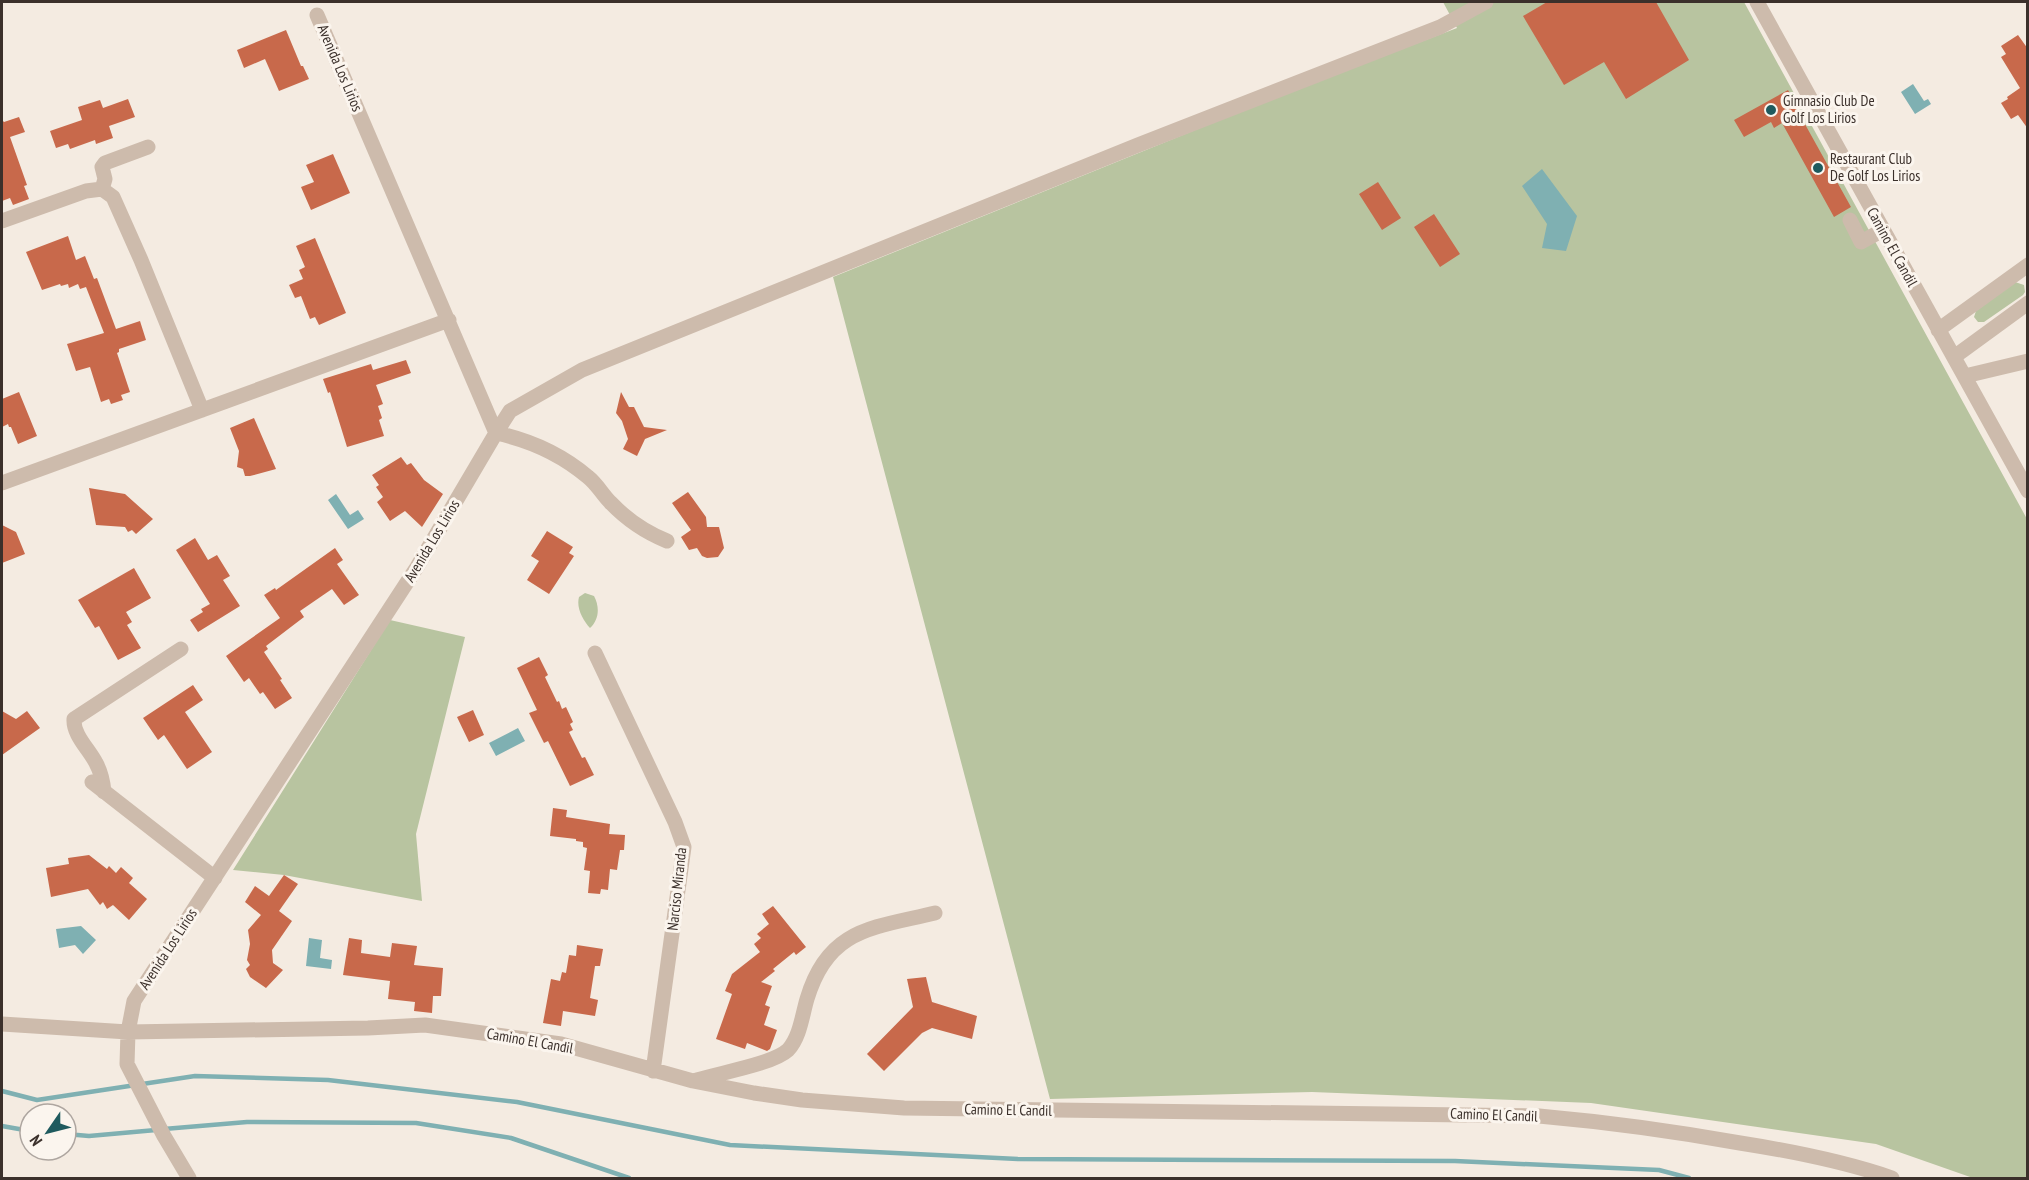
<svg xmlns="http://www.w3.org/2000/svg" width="2029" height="1180" font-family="'PT Sans Narrow',sans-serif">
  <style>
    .green { fill: #b8c4a0 }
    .water { fill: #7fb0b2 }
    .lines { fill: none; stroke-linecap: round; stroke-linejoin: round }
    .stream { stroke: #7fb0b2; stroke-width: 4.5 }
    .building { fill: #c8694b }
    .minor { stroke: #cdbbac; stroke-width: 15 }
    .poi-dot { fill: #1f5a5e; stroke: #fbf5ee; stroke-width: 2 }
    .labels { text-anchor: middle; stroke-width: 6; stroke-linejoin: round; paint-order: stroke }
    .street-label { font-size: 15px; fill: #3b302b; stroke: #fbf5ee }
    .poi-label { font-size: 15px; fill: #3b302b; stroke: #fbf5ee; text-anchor: start }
  </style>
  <rect width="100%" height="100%" fill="#f4ebe1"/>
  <path class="green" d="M1443 2H1744L2027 519V1178H1973L1876 1144 1591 1103 1312 1092 1050 1099 833 277 1269 100 1457 28Z
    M2015 282 2024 285 2025 292 2023 295 1984 322H1978L1974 317 1976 311Z
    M585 593 594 596C600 607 599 620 590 628 583 620 576 608 579 597Z
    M390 620 465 637 416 834 422 901 284 875 233 870Z"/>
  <path class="water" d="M1913 84 1924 101 1928 99 1931 104 1915 114 1901 92Z
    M1542 169 1577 216 1566 251 1542 248 1547 224 1522 186Z
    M336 494 350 515 358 510 364 519 348 529 328 500Z
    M518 728 525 741 496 756 489 743Z
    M81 926 96 940 83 954 75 945 59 948 56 929Z
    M309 938 322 940 320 958 332 960 331 969 306 966Z"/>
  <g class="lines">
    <path class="stream" d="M2 1091 37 1100 195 1076 328 1080 517 1102 730 1145 1018 1159 1455 1161 1659 1170 1689 1178
      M2 1126 30 1131
      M164 1129 247 1122 416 1123 511 1138 629 1178
      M66 1134 89 1136 156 1130"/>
  </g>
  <path class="building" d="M1547 2H1656L1689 60 1626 99 1604 62 1564 85 1523 16Z
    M286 30 301 66H303L309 79 279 91 265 59 244 68 237 50Z
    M2018 35 2028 49V129L2018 115 2011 119 2001 103 2008 99 2007 97 2020 88 2001 57 2006 54 2001 46Z
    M1788 90 1798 107 1796 108 1851 207 1834 217 1782 123 1774 128 1771 122 1744 137 1734 120Z
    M128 99 135 117 109 126 113 138 96 144 95 140 70 149 68 144 56 148 50 131 82 120 78 107 100 100 103 108Z
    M19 117 25 132 10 137 27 185 24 186 29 199 13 205 10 198 2 201V120L4 122Z
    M333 154 350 193 311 210 301 187 314 182 306 165Z
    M1378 182 1401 218 1382 230 1359 194Z
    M1434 214 1460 254 1440 267 1414 227Z
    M68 236 76 260 85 256 94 279 97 278 116 329 140 321 146 340 119 349V352L117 353 130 392 121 395 123 400 111 404 109 399 101 402 90 367 76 371 67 344 104 333 86 287 80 289 78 284 69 288 68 284 61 286 60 284 42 290 26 252Z
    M315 238 346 313 319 325 315 317 310 319 301 296 295 298 289 285 303 279 299 270 305 267 296 246Z
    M406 360 411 373 376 385 383 404 378 406 382 418 379 420 384 436 347 447 330 392 328 393 323 379 371 364 373 370Z
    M19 392 37 436 18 444 11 427H9L8 424 2 427V399Z
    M621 392 629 407H634L644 427 667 430 645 439 637 456 623 449 628 439 622 421 616 413Z
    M254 418 276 469 250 476H245L243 469 237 467 239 451 230 428Z
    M401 457 407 465 411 463 424 480 443 494 422 527 405 511 390 521 377 502 383 497 376 487 379 485 372 475Z
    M89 488 125 494 153 519 136 534 132 530 128 532 125 527 96 525Z
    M688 492 706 517 707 527H719L724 548 718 557 707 558 702 556 697 548 689 550 681 537 691 530 672 503Z
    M2 525 16 532 25 554 2 563Z
    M547 531 573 547 569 553 574 556 549 594 527 580 539 561 531 556Z
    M195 538 208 560 217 555 230 576 223 580 240 606 198 632 190 620 203 612 201 609 210 604 176 550Z
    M335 548 343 560 337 564 359 595 344 605 332 589 300 611 304 617 266 646 268 649 264 652 282 679 280 680 292 698 275 709 263 692 260 694 249 678 244 682 226 656 280 618 264 595 275 588 276 590Z
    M134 568 151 598 126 612 132 622 127 625 141 648 118 660 99 626 95 628 78 600Z
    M539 657 548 675 545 677 557 702 559 701 562 709 566 707 573 722 570 724 573 730 569 732 582 758 585 757 594 775 570 786 548 741 544 743 529 713 537 710 517 668Z
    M193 685 203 700 185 712 212 752 187 769 164 735 158 740 143 718Z
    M473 710 484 735 469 742 457 717Z
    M2 711 16 719 27 711 40 728 2 755Z
    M553 808 567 810 566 817 610 824 609 834 625 835 624 850H620L617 870 610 869 608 890 601 889 600 894 588 893 590 871 584 870 587 848 583 847V842L576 841V839L550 836Z
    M89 855 107 869 109 866 116 873 121 867 133 878 129 883 147 899 129 920 113 905 107 909 103 902 100 905 88 889 51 897 46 868 69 864 68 858Z
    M284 875 298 884 279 911 292 921 272 950 273 963 283 970 266 988 250 977 246 969 250 965 247 960 250 944 248 930 261 915 245 902 255 886 269 896Z
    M773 906 806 947 796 955 794 952 773 969 775 971 761 982 772 986 765 1005 770 1007 764 1025 777 1030 770 1049 767 1051 747 1043 745 1049 716 1039 732 994 725 991 732 974 760 952 754 944 761 938 757 934 769 924 762 914Z
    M349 938 362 940 361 953 390 957 392 943 417 946 414 965 443 968 441 996H433L432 1013 414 1011 415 1002 388 999 390 981 343 975Z
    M577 945 603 949 600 966H595L590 998 598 1000 595 1016 563 1011 561 1026 543 1023 551 979 560 981 562 972 566 973 569 955 576 956Z
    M926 977 932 1002 977 1016 972 1039 932 1028 922 1033 884 1071 867 1054 913 1007 907 979Z"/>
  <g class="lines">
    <path class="minor" d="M1757 2 2028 491
      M102 189 105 179 102 167 105 163 148 147
      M1850 220 1861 242 1883 230
      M2 221 86 191 102 189 113 197 141 260 202 410
      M1938 330 2028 265
      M1954 357 2028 303
      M1965 376 2028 361
      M2 483 449 320
      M667 541C645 532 626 519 610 502 602 494 597 484 588 477 562 455 529 440 496 433L510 411 582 370 1138 145 1440 27 1486 2
      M595 653 675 822 684 847 653 1071
      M92 782 215 878
      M104 792C103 781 101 772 96 763 89 749 73 735 74 719L181 649
      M2 1024 128 1032 368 1028 425 1025 561 1044 693 1081 754 1093 802 1100 904 1108 1539 1116C1606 1122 1673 1131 1740 1143 1791 1151 1843 1161 1892 1178
      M697 1080C719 1073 773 1064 788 1050 800 1037 802 1016 807 999 828 928 873 928 935 913
      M189 1178 164 1136 127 1064 128 1032 134 1001 417 567 496 433 317 15"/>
  </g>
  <g class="poi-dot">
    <circle cx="1771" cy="110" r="6"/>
    <circle cx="1818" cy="168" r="6"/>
  </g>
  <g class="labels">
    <g class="street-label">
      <text transform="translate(340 68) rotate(67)" y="5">Avenida Los Lirios</text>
      <text transform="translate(1892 247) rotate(61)" y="5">Camino El Candil</text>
      <text transform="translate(432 541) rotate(-59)" y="5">Avenida Los Lirios</text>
      <text transform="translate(677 889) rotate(-84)" y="5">Narciso Miranda</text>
      <text transform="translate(168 949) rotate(-57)" y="5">Avenida Los Lirios</text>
      <text transform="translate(530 1041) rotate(10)" y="5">Camino El Candil</text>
      <text transform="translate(1008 1110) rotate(1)" y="5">Camino El Candil</text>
      <text transform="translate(1494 1115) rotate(2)" y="5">Camino El Candil</text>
    </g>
    <g class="poi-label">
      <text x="1783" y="106">Gimnasio Club De<tspan x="1783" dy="17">Golf Los Lirios</tspan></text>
      <text x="1830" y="164">Restaurant Club<tspan x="1830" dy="17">De Golf Los Lirios</tspan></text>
    </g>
  </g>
  <rect width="2029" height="1180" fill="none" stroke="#3b302b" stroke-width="6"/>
  <g transform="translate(48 1132) rotate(235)"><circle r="28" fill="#fbf5ee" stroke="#aea6a0" stroke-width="1.5"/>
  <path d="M0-4.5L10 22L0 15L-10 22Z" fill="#1f5a5e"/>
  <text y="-9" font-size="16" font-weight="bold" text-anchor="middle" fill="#3b302b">N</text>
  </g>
</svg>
